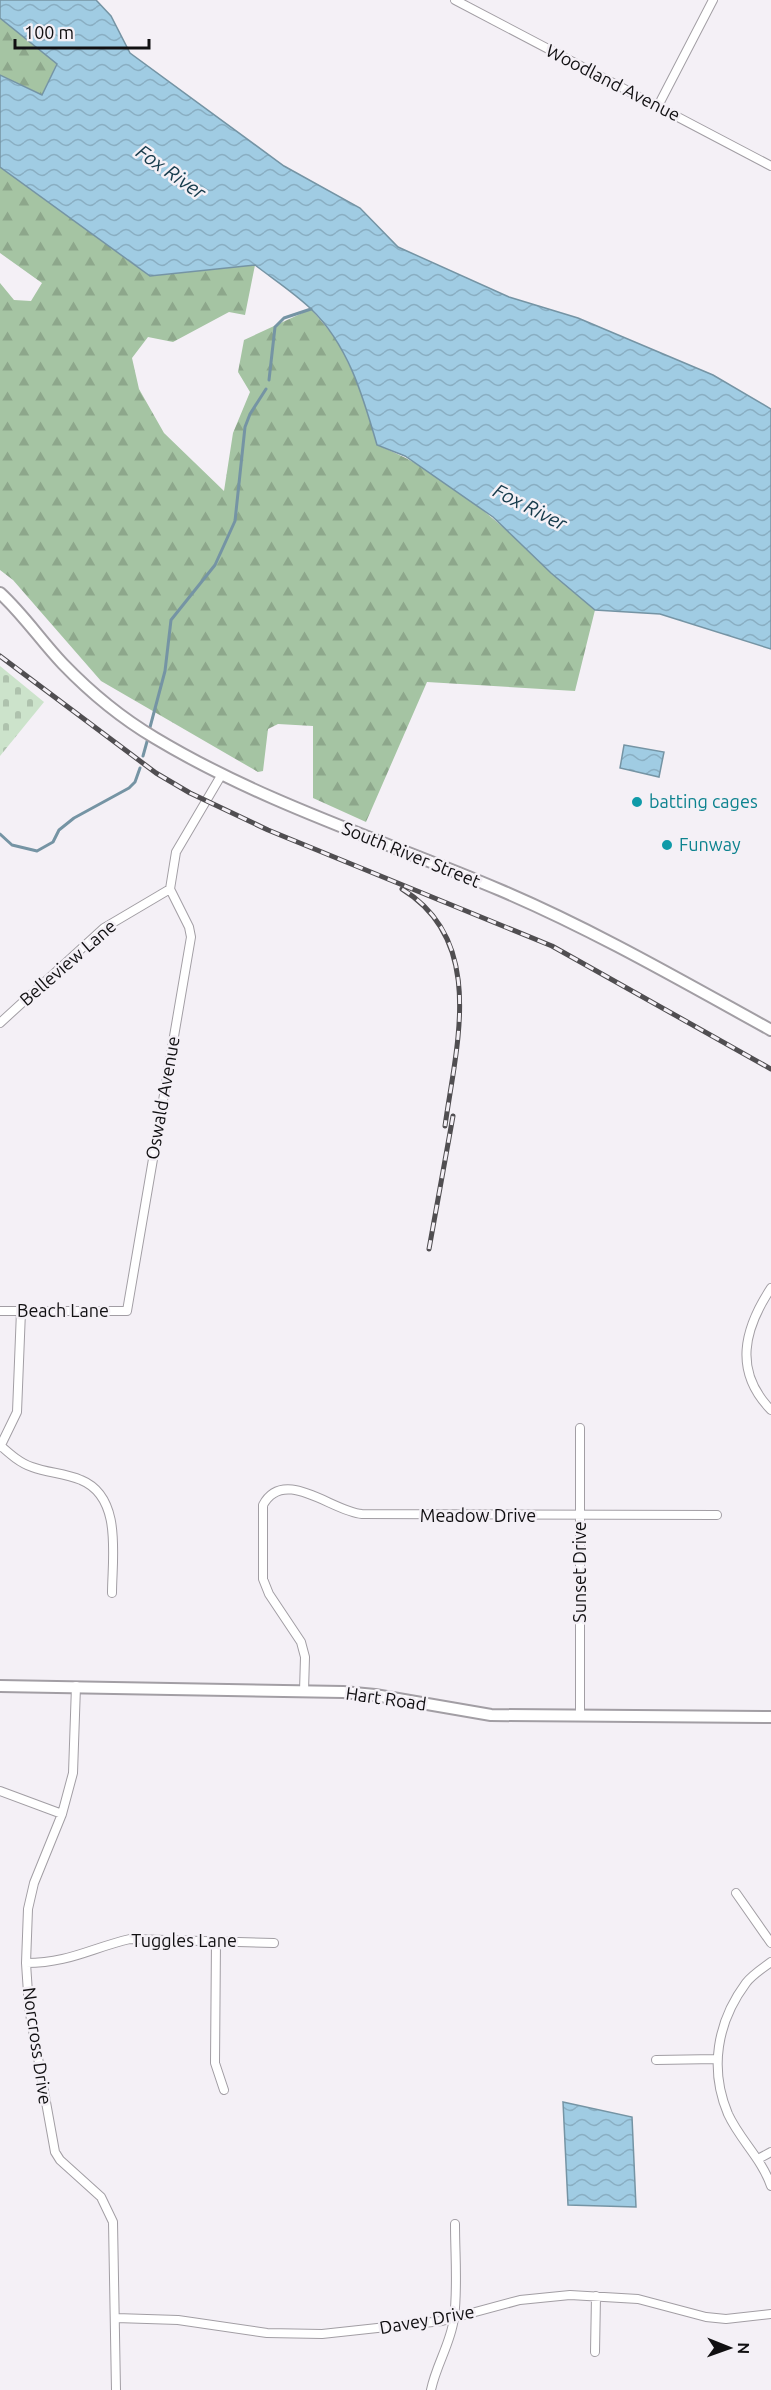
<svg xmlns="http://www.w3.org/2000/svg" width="771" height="2390" font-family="Ubuntu,sans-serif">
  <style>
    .forest { fill: url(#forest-firs) }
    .cemetery { fill: url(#cemetery-stones) }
    .water { fill: url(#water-waves); stroke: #7594a4; stroke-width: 1.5 }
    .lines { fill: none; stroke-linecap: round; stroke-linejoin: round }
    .stream { stroke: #7594a4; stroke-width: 3 }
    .minor-casing { stroke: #a29ea4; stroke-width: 10 }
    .tertiary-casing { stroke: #a29ea4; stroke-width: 14 }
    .secondary-casing { stroke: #a29ea4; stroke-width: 14 }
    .minor { stroke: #fff; stroke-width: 8 }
    .tertiary { stroke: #fff; stroke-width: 10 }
    .secondary { stroke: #fff; stroke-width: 10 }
    .rail-casing { stroke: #504e51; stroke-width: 5 }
    .rail { stroke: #f4f0f6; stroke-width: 3; stroke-dasharray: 9; stroke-linecap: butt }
    .culture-dot { fill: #0f9aa8; stroke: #f4f0f6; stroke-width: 2 }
    .labels { text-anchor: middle; stroke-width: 5; stroke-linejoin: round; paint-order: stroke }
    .street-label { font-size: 18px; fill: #111012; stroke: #f4f0f6 }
    .culture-label { font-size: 18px; fill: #0d838f; stroke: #f4f0f6; text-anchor: start }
    .water-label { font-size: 20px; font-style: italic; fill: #153a4b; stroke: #f4f0f6 }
  </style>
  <defs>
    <pattern id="forest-firs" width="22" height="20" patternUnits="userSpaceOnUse" patternTransform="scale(1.5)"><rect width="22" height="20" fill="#a5c4a3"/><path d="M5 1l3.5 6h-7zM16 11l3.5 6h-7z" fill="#8da78b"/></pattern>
    <pattern id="cemetery-stones" width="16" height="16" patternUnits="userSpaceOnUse" patternTransform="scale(1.5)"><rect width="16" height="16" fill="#cce3cb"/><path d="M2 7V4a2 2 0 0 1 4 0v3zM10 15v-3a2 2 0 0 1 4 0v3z" fill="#aec2ad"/></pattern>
    <pattern id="water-waves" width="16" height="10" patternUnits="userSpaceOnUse" patternTransform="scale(1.5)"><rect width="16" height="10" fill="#a0cce3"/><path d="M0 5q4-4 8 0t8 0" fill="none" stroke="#89aec2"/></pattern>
  </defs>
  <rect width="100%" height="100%" fill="#f4f0f6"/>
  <path class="forest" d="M0 18 57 63 42 95 0 75Z
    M0 167 150 276 255 265 245 315 229 312 173 342 148 337 132 358 139 389 164 433 224 491 233 433 250 392 238 372 244 340 311 309 338 341 363 395 377 445C464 479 525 551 595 610L575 691 427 682 366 822 313 798V726L278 724 268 729 263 771 258 772 101 681 13 580 0 570V283L14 300 31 301 42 283 0 253Z"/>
  <path class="cemetery" d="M0 666 44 702 0 756Z"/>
  <path class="water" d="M0 0H96L111 16 130 53 284 166 360 208 398 247 509 297 578 318 713 375 771 409V649L660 614 595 610 551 573 493 517 405 456 377 445C363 396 348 344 310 308 293 292 273 279 255 265L150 276 0 167V75L42 95 57 64 0 18Z
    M624 745 664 752 659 777 620 768Z
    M563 2102 632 2117 636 2207 568 2205Z"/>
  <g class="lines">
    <path class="stream" d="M269 380 275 327 284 318 311 309
      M149 731 165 671 171 620 215 565 235 521 245 427 250 414 266 389
      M143 756 148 738
      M0 834 12 845 37 851 53 842 59 830 74 818 129 788 135 782 140 768"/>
    <g class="minor-casing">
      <path id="minor" d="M455 0 771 166
        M658 106 713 0
        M170 889 176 852 222 774
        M0 1023 104 928 170 889
        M771 1288C744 1329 733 1371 771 1410
        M0 1311H127L191 937 189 927 170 889
        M1 1446C10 1454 20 1463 32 1467 48 1473 65 1473 81 1480 123 1497 112 1558 112 1593
        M0 1447 17 1412 21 1311
        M76 1686 73 1773 62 1814 34 1883 28 1909 26 1963 29 2008 55 2152 60 2160 101 2197 113 2222 116 2390
        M304 1691 305 1657 301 1642 269 1594 263 1579V1505C284 1466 333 1512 362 1514L717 1515
        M580 1716V1428
        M0 1791 62 1814
        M736 1893 771 1943
        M216 1941 215 2063 224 2090
        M771 1962C763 1968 752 1975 746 1983 717 2022 709 2069 728 2114 740 2140 762 2159 771 2186
        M26 1963C69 1963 91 1948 130 1939L274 1943
        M656 2060 716 2059
        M758 2159 771 2152
        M116 2318 178 2320 267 2333 322 2334 442 2321 520 2300 570 2295 638 2299 706 2317 726 2319 771 2314
        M595 2352 596 2296
        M431 2390C436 2365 451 2343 454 2318 458 2288 455 2255 455 2224"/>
    </g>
    <g class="tertiary-casing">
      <path id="tertiary" d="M0 1686 343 1692 375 1695 491 1715 771 1717"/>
    </g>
    <g class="secondary-casing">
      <path id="secondary" d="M0 593C24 615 41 641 63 664 90 692 123 719 155 738 263 803 385 841 500 890 594 930 682 981 771 1030"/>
    </g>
    <use href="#minor" class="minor"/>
    <use href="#tertiary" class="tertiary"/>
    <use href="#secondary" class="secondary"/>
    <g class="rail-casing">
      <path id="rail" d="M0 656 156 773 190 793 268 830 552 946 771 1069
        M402 889C487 941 456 1046 445 1126
        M429 1249 453 1116"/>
    </g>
    <use href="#rail" class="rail"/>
  </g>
  <g class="culture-dot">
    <circle cx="637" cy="802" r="6"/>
    <circle cx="667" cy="845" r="6"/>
  </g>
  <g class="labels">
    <g class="street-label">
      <text transform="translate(613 83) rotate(27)" y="6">Woodland Avenue</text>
      <text transform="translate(411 855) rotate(22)" y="6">South River Street</text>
      <text transform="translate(68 963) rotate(-41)" y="6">Belleview Lane</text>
      <text transform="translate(163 1098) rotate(-80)" y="6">Oswald Avenue</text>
      <text x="63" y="1317">Beach Lane</text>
      <text x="478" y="1522">Meadow Drive</text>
      <text transform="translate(580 1572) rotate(-90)" y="6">Sunset Drive</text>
      <text transform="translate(386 1699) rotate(8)" y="6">Hart Road</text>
      <text x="184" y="1947">Tuggles Lane</text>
      <text transform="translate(37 2046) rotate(82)" y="6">Norcross Drive</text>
      <text transform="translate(427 2320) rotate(-10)" y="6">Davey Drive</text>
    </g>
    <g class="culture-label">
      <text x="649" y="808">batting cages</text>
      <text x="679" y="851">Funway</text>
    </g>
    <g class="water-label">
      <text transform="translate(171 172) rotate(35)" y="7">Fox River</text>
      <text transform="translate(530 507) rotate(27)" y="7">Fox River</text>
    </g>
  </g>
  <g transform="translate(729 2348) rotate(91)" stroke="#f4f0f6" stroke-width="4.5" paint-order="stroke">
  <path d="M0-4.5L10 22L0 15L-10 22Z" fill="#111012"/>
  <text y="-9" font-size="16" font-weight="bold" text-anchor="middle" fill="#111012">N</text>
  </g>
  <path d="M15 39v9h134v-9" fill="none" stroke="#111012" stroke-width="3"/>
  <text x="24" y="39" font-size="18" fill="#111012" stroke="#f4f0f6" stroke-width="4.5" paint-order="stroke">100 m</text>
</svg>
